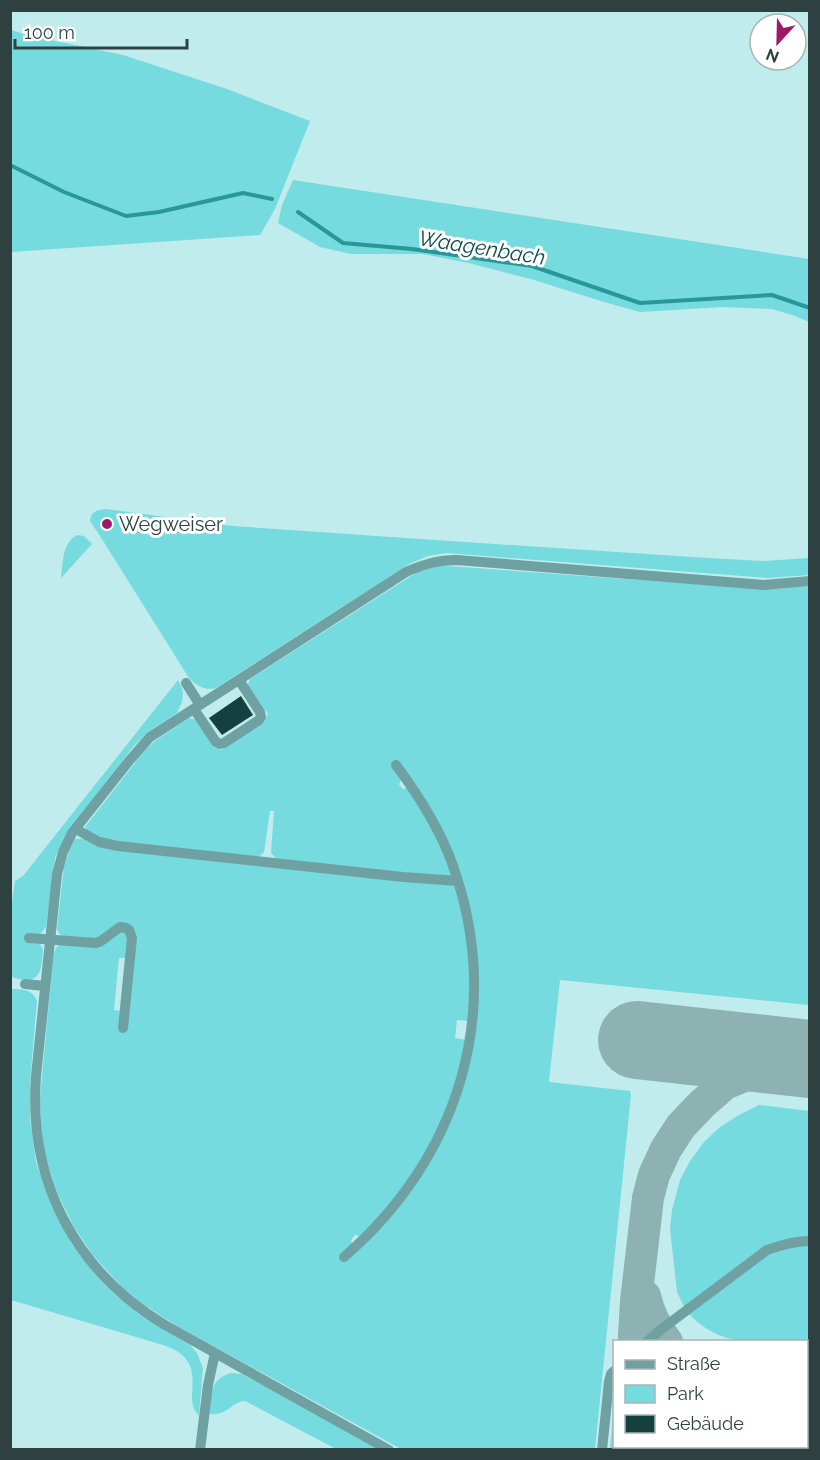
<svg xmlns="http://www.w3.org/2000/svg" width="820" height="1460" font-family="Raleway,sans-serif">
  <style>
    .green { fill: #76dbde }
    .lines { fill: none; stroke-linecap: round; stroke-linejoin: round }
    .stream { stroke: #29969a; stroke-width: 4 }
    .taxiway { stroke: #8eb1b2; stroke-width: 32 }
    .runway { stroke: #8eb1b2; stroke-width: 78 }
    .building { fill: #154042 }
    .minor { stroke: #6fa1a2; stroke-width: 10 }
    .poi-dot { fill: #9c196c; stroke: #fff; stroke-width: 2 }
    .labels { text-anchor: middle; stroke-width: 6; stroke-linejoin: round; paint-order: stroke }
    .poi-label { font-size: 20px; fill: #2e4040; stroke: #fff; text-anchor: start }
    .water-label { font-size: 21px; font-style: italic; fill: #0e4c4e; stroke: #fff }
  </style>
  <rect width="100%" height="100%" fill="#c0eced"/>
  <path class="green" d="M11 30 27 35 123 55 227 89 310 121 275 209 260 235 11 252Z
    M293 180 809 259V322L795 316 772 309 723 307 640 312 604 302 534 280 469 263 422 254H351L320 247 278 223 282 205Z
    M106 509 233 526 420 539 708 558 763 561 809 558V575L767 578 447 553 428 556 409 564 216 688C205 691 197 686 189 678L100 536 90 521C91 511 97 510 106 509Z
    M77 535 84 536 92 544 61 578C63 563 62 543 77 535Z
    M437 566H448L749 588 776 589 809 586V1005L560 980 549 1082 630 1091 631 1095 595 1449H401L177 1326 140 1302 121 1286 92 1254 74 1227 56 1190 45 1154 41 1126 40 1098 53 960C54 952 55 947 62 943L98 946 120 930C125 929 127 931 129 935L127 958H119L114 1010 120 1011 118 1030H125L134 939 132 930C116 914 110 937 95 940 90 941 66 939 62 936 59 934 58 932 57 928L64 867 70 849 75 839C87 836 100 845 112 848L450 884 457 888C472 931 471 976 469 1021L457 1020 455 1038 466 1040C457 1109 416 1192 363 1237L355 1235 351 1240 353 1246 341 1257 344 1260C363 1246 380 1227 395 1209 474 1114 496 981 455 866 442 828 420 795 398 763L394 765 402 777 399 785 403 789 407 788C423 796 447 857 453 875L452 878 422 876 279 861 271 853 274 811H270L264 852 260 856 253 858 115 844C104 841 90 838 85 827L145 750 156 740 189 718 196 720 214 747 221 750 264 722 268 714 249 687 248 684 250 679 411 576 423 569Z
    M178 680 182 688 183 694 182 702 177 713 148 732 133 747 66 834 55 858 46 927C43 931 39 934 39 939 38 944 43 946 43 951 43 955 42 958 42 961 40 981 30 983 12 977L11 976V909L15 881 23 876Z
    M10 989C22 989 33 989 37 1001L30 1082V1120L36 1162 52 1207 73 1246 100 1280 114 1294 140 1315 190 1345 197 1353 203 1368 199 1415C179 1399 214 1362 163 1345L11 1300Z
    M759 1105 809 1111V1237L793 1238 685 1309 677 1292 670 1229 672 1210 680 1180 690 1161 704 1142 720 1127 739 1115Z
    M809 1244V1357L807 1356 806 1342C761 1341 723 1350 689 1314L770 1253Z
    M231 1373 242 1374 379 1449H336L245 1401C230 1402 229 1416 209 1414 212 1395 209 1379 231 1373Z
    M614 1406V1446L662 1447 664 1449H610Z"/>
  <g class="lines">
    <path class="stream" d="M10 165 64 192 126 216 159 212 243 193 272 199
      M298 212 343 243 412 249 532 266 640 303 772 295 810 308"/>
    <path class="taxiway" d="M645 1296C649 1314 656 1328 667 1342
      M634 1342V1335L636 1301 648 1198 654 1175 666 1149 681 1126 702 1104 725 1084 763 1068 809 1059
      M806 1384 810 1385
      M697 1446 700 1450"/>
    <path class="runway" d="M637 1040 810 1059"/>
  </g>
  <path class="building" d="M241 696 253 715 222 735 209 718Z"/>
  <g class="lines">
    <path class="minor" d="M186 683 200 705
      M194 709 216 742 220 744 224 743 259 720 261 717 260 712 239 680
      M76 829 99 842 118 846 403 877 458 881
      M29 938 96 943 101 941 120 927 126 928 129 930 132 938 123 1028
      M25 984 45 986
      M344 1257C460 1157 505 1009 452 863 439 827 419 796 396 765
      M647 1342 659 1331 767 1250C781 1245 794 1241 810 1241
      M200 1450 208 1385 215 1353
      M389 1450 165 1325C75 1271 28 1181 36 1076L57 874 63 852 72 833 129 761 150 737 406 572C424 564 438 560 457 560L764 585 810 581
      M602 1450 609 1381 611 1374 614 1371"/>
  </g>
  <circle class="poi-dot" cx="107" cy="524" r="6"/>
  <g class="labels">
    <g class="poi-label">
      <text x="119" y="531">Wegweiser</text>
    </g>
    <g class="water-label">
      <text transform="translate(482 248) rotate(9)" y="7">Waagenbach</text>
    </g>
  </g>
  <rect width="820" height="1460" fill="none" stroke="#2e4040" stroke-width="24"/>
  <rect x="613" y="1340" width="195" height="108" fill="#ffffff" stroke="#abb3b3" stroke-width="1.5"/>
  <rect x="625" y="1360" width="30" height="9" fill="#6fa1a2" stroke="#abb3b3" stroke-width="1.5"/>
  <text x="667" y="1370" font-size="18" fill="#2e4040">Straße</text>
  <rect x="625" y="1385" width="30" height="18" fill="#76dbde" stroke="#abb3b3" stroke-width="1.5"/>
  <text x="667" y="1400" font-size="18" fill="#2e4040">Park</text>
  <rect x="625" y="1415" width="30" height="18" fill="#154042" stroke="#abb3b3" stroke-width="1.5"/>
  <text x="667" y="1430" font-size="18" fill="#2e4040">Gebäude</text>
  <g transform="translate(778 42) rotate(202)"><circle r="28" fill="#ffffff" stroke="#abb3b3" stroke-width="1.5"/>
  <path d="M0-4.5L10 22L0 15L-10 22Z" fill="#9c196c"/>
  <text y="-9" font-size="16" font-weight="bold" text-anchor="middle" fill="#2e4040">N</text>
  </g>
  <path d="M15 39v9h172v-9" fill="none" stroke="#2e4040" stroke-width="3"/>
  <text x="24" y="39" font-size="18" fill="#2e4040" stroke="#ffffff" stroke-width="4.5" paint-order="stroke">100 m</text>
</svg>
